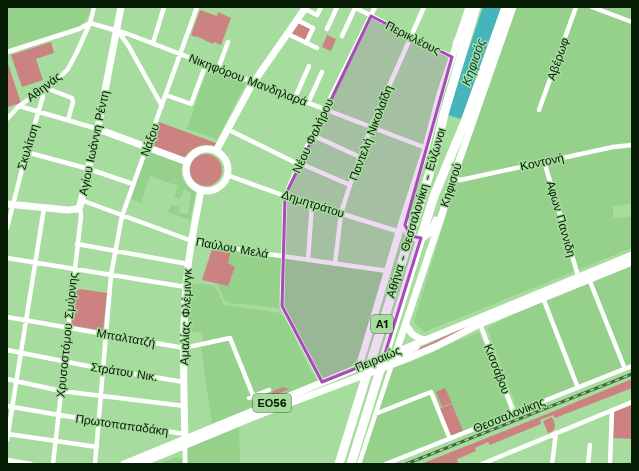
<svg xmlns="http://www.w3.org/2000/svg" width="639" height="471" font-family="'Work Sans',sans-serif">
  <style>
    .built { fill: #96d18c; fill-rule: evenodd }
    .green { fill: #cc8281 }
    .water { fill: #45b4bb }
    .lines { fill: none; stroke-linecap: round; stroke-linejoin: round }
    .street { stroke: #fff; stroke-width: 4.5 }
    .secondary { stroke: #fff; stroke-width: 7 }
    .primary { stroke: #fff; stroke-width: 7 }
    .highway { stroke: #fff; stroke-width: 9 }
    .rail-casing { stroke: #476942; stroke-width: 3 }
    .rail { stroke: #a6dc9d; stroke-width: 1.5; stroke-dasharray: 4.5; stroke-linecap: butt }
    .marked { fill: #a64cb7; fill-opacity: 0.2; stroke: #a64cb7; stroke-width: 3; stroke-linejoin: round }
    .labels { text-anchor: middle; stroke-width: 3; stroke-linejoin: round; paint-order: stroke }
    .shield { fill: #a6dc9d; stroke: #365532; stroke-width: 1 }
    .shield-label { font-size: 11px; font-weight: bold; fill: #061b04 }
    .street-label { font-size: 12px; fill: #061b04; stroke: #a6dc9d }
    .water-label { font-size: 13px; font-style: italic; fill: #004549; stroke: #a6dc9d }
  </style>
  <rect width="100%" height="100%" fill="#a6dc9d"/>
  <path class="built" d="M7 7H92L91 13 82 25 7 49Z
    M515 7H632V203L613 206V219L632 216V248L424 332 414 322 475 120Z
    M207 70 246 84 217 139 187 129Z
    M147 151 182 163 181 173 183 180 190 188 196 192 190 220 131 199ZM150 176 178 186 174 197 180 199V197H182L183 190 185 189 191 194 188 214 179 213 180 204H179L178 207 171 205 168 212 141 202Z
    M231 250 281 257 279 299 280 308 229 303 225 301 217 283 228 286V263Z
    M284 258 383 273 384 275 359 357 348 368 322 379 283 305Z
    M632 265V363L517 409 487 328 529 305Z
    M189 283 211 285 216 288 224 305 280 313 285 318 310 370 318 381 212 424 201 348 188 350V345L203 342V333L188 331Z
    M479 332 510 412 379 464H362L384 393 394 367Z
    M239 426 240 464H188V447Z
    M177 457 182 459 183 464H158Z"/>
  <path class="green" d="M200 10 217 16 218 12 231 18 221 45 214 42 213 44 196 36 195 37 191 35Z
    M298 23 311 29 305 41 290 34Z
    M327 35 336 39 331 51 322 47Z
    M51 42 54 53 36 59 43 80 22 87 11 55Z
    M7 61 21 103 7 107Z
    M159 122 216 143 215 146C202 143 192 147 184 158L150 146Z
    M190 170a16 16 0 1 1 32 0a16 16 0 1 1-32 0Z
    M213 246 231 250 228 263 235 267 228 286 202 280Z
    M80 289 107 293 103 331 70 325 73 293Z
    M465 327C453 337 425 349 410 354L409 353Z
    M632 379V388L555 418 553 415 540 420 541 424 490 445 488 442 475 448 476 451 457 459 458 464H421L537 418Z
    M283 387 289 389 271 397 273 391Z
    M445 388 452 403 442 407 436 392Z
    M452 404 463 431 450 436 439 409Z
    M632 405V439L613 438 614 412Z
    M552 417C556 425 557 430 548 433L543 421Z"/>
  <path class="water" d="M483 7H502L471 94 461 119 448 115 455 89Z"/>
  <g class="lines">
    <path class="street" d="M354 7 452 57
      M592 7 632 22
      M305 9 317 15 321 7
      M297 20 313 28 306 43
      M90 23 128 34 426 148
      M327 29 337 7
      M117 30 128 45 162 106
      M288 34 317 48
      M342 36 355 8
      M153 43 164 7
      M7 52 79 29 90 23
      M218 69 228 42
      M46 88 72 98 73 102 68 120
      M166 95 191 104 206 64
      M295 98 309 66
      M308 103 322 72
      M19 106 98 129
      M539 110 576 7
      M7 119 19 106 58 79 68 69 77 52 90 23 94 7
      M227 129 294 162 304 165 350 185
      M312 135 360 157
      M26 152 89 169 130 183
      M544 161 579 279
      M227 175 285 196 400 232
      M453 178 460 180 465 179 613 147 632 145
      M81 200 192 241 260 253 388 271
      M7 228 26 154 43 96 42 91
      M77 244 188 264
      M7 258 186 287
      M308 260 312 204
      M335 264 341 213 350 185 371 127 424 7
      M589 279 625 369
      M543 298 578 388
      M7 317 184 348 230 338 258 408
      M480 324 514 413
      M7 350 103 369 184 382
      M7 379 61 391 185 406
      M322 382 282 306 285 196 312 135 375 7
      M249 398 269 390
      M7 406 59 415 185 434
      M375 414 431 392 450 439
      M8 434 97 447
      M7 440 44 208
      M7 460 31 464
      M53 464 81 216 80 206
      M95 464 111 275 122 216 197 7
      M185 464V446
      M359 464 392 364
      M386 464 632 366
      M482 464 632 402
      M552 464 556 433
      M588 464 590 445
      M610 464 612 410"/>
    <path class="secondary" d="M98 129 187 162
      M186 170a21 21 0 1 1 42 0a21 21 0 1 1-42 0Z
      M216 151 251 86 306 7
      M7 204 68 210 77 209 80 206 99 122 121 7
      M405 221C403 234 418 245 428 234 432 230 434 225 436 220
      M394 363 410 350 416 347
      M392 364 440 221 453 178 513 7
      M359 367 403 219 426 148 440 94 469 7
      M185 443C184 391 182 339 186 287 188 254 195 222 201 190"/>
    <path class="primary" d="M406 325C411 334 415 338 426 340
      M124 464 632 255
      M140 464 261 414 409 358 437 346 480 324 632 262"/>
    <path class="highway" d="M457 44 465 28
      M339 464 433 162 444 114 476 7
      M351 464 434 196 465 122 506 7"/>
    <g class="rail-casing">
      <path id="rail" d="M406 464 632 374"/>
    </g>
    <use href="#rail" class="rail"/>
  </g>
  <path class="marked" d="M371 16 452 57 405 225 411 236 421 238 384 357 322 382 282 306 285 196Z"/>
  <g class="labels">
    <g class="shield">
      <rect x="371" y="315" width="22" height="18" rx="3"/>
      <rect x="253" y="394" width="38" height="18" rx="3"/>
    </g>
    <g class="shield-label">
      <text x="382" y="328">Α1</text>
      <text x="272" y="407">ΕΟ56</text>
    </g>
    <g class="street-label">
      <text transform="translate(413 38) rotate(27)" y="4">Περικλέους</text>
      <text transform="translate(558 59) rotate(-71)" y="4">Αβέρωφ</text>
      <text transform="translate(248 80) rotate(21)" y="4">Νικηφόρου Μανδηλαρά</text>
      <text transform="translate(44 87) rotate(-37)" y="4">Αθηνάς</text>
      <text transform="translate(371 133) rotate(-69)" y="4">Παντελή Νικολαΐδη</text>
      <text transform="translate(313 136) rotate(-65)" y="4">Νέου Φαλήρου</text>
      <text transform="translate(150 140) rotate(-70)" y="4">Νάξου</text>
      <text transform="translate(94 143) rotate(-78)" y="4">Αγίου Ιωάννη Ρέντη</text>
      <text transform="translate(28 147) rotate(-73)" y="4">Σκυλίτση</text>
      <text transform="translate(542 162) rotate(-12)" y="4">Κοντονή</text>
      <text transform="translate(451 185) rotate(-72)" y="4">Κηφισού</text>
      <text transform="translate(313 204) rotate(18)" y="4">Δημητράτου</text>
      <text transform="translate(416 213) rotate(-73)" y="4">Αθήνα - Θεσσαλονίκη - Εύζωνοι</text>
      <text transform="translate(561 219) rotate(74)" y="4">Αφων Παννιδη</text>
      <text transform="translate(232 248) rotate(10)" y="4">Παύλου Μελά</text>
      <text transform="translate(186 317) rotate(-88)" y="4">Αμαλίας Φλέμινγκ</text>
      <text transform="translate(67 335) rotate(-84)" y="4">Χρυσοστόμου Σμύρνης</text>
      <text transform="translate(126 338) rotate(10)" y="4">Μπαλτατζή</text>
      <text transform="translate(378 359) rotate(-23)" y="4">Πειραιώς</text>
      <text transform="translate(497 369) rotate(69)" y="4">Κισσάβου</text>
      <text transform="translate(124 372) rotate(9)" y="4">Στράτου Νικ.</text>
      <text transform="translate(509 415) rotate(-22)" y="4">Θεσσαλονίκης</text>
      <text transform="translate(122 425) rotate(8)" y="4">Πρωτοπαπαδάκη</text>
    </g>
    <g class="water-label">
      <text transform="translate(473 62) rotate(-71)" y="5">Κηφισός</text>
    </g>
  </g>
  <rect width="639" height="471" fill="none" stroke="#061b04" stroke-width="16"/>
</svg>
